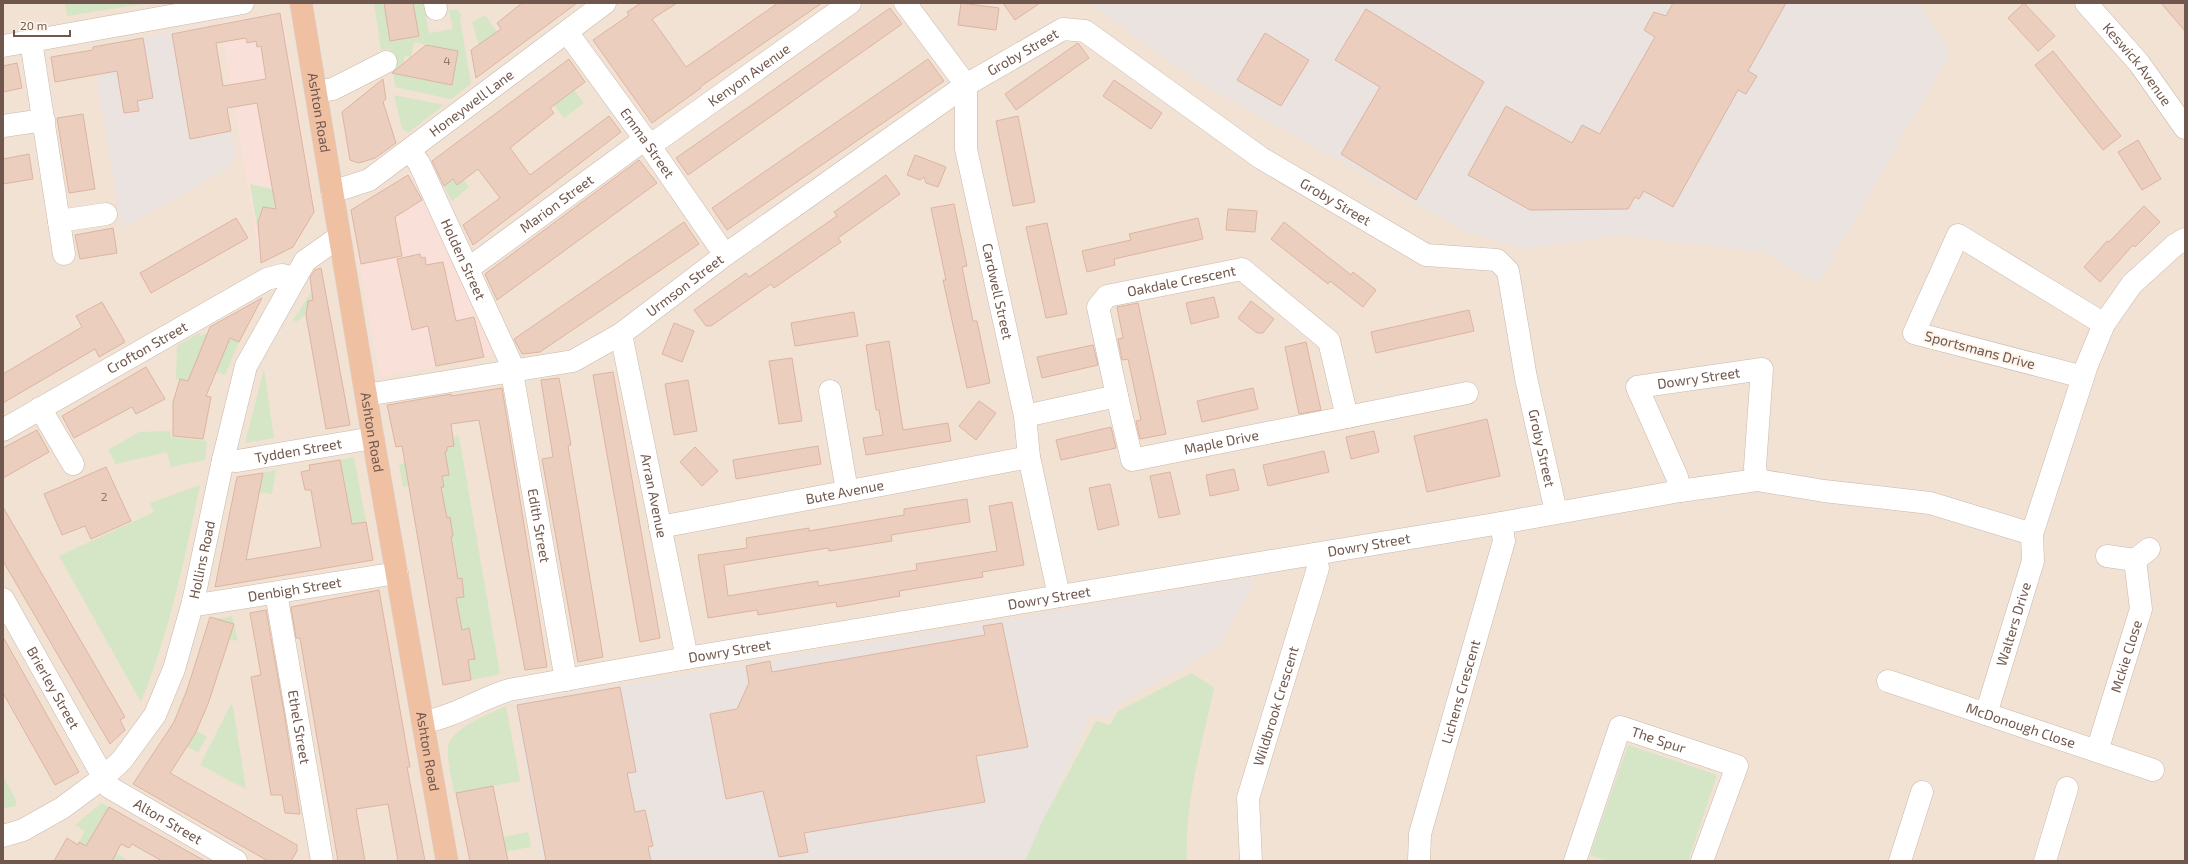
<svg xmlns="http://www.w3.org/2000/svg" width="2188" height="864" font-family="'Exo 2',sans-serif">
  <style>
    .residential { fill: #f1e2d4 }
    .commercial { fill: #f9e1d9 }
    .industrial { fill: #eae3df }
    .green { fill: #d4e6c5; fill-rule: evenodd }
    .building { fill: #eccebf; stroke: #ddb4a1; fill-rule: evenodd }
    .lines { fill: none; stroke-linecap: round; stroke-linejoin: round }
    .minor-casing { stroke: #cab8ac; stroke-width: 23 }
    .tertiary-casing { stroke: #cab8ac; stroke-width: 23 }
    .trunk-casing { stroke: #d7d0cd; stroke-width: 23 }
    .minor { stroke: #fff; stroke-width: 22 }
    .tertiary { stroke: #fff; stroke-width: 22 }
    .trunk { stroke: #f0c0a2; stroke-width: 22 }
    .labels { text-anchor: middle; stroke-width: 4; stroke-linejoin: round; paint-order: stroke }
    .number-label { font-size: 12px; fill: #8f756a }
    .street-label { font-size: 14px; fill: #70574d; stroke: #fdf4ea }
  </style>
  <rect width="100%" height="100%" fill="#faf0e5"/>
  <path class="residential" d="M3 3H2185V861H3Z"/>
  <path class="commercial" d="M282 12 315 209 297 245 261 264 220 22Z
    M410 172 494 354 380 377 350 211Z"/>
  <path class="industrial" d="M1088 3H1919L1950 53 1818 283 1763 252 1617 235 1520 249 1462 230 1201 83Z
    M213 25 235 156 230 167 122 228 91 46Z
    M1257 577 1217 648 1117 706 1108 718 1092 714 1025 861H542L515 703Z"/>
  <path class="green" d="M65 3H148L67 16Z
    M374 3H384L390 41 410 38 416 23 413 3H424L429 33 453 29 449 10 457 9 462 16 460 19 471 84 451 99 395 87 390 49 381 50ZM414 42 451 50 401 74 405 56 411 57Z
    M485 15 497 32 479 45 472 22Z
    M574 90 584 103 564 118 554 105Z
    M394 95 444 105 409 132 402 129Z
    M453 179 464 180 469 187 452 201 444 186Z
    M250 184 272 189 286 198 274 200 275 209 285 207V211L263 207 260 216 266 234 259 238Z
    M312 291 313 300 308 301 306 315 296 322 293 320Z
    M210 331 220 332 239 342 225 375 216 372 226 347 194 383 176 379 177 346 199 333 201 336Z
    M264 369 274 438 245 443Z
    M170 431 171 437 207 441 205 460 171 467 167 452 116 464 108 450 139 432Z
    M459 436 500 674 471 680 468 660 475 659 473 647 466 648 463 636 470 634 469 629 462 630 456 598 464 596 463 591 454 586 463 585 462 578 458 579 454 555H449V518L442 519C444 507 446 497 437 488L444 487 442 480 403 487 399 464 405 463 409 482 448 475 433 454 447 451V447L454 446 453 437Z
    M354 457 366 522 352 524 340 460Z
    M276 470 272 494 259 492 263 473Z
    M200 485C184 561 170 630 141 702L59 556 154 512 150 503Z
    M232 616 238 641 229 639 215 619Z
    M1192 673 1214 688C1202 745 1184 802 1187 861H1025L1043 820 1096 721 1110 725 1118 711Z
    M231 704 233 707 246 789 200 765Z
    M506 706 520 781 454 793C452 779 447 763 448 749 448 729 490 714 506 706Z
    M196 731 207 736 198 753 187 746Z
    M1628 745 1717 775 1688 861H1608L1590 855Z
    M3 776 16 800V806L3 808Z
    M101 803 109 807 93 835 96 841 129 861H92L79 842 85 831 75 825Z
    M528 832 531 847 497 853 503 837Z"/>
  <path class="building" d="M384 3H413L419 36 390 41Z
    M522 3H577L476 78 471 50 501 29 497 23Z
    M641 3H677L652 19 686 67 778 3H822L700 87 701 88 652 123 593 40 629 15 627 12Z
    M961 3 999 8 996 30 958 25Z
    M1003 3H1040L1015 20Z
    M1673 3H1786L1748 71 1757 76 1746 94 1738 90 1673 207 1644 191 1639 199 1635 197 1628 209 1530 210 1468 175 1506 106 1572 143 1582 125 1600 134 1655 37 1644 30 1654 12 1666 16Z
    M2024 3 2055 36 2038 51 2008 18Z
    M2161 3H2185V31Z
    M890 8 902 24 688 175 676 158Z
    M1366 9 1484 82 1416 200 1341 154 1380 87 1335 60Z
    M280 13 314 212 293 247 261 263 258 222 263 207 276 209 257 103 227 108 231 131 190 139 172 34ZM246 38 247 43 256 41 257 47 261 46 266 79 223 86 216 43Z
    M1265 33 1309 60 1281 106 1237 80Z
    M143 38 153 98 137 101 139 111 124 113 117 71 55 82 51 57 93 50V47Z
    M1078 43 1089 58 1016 110 1005 94Z
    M426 45 458 51 452 85 392 73Z
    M2053 51 2121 136 2103 150 2035 65Z
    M569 59 585 82 550 108 554 113 510 148 530 175 609 116 621 132 473 245 463 225 500 198 478 169 457 185 453 179 444 186 432 161Z
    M928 59 944 81 727 230 712 208Z
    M17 63 22 88 3 92V66Z
    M383 79 386 99 383 102 396 143 375 158 359 163 350 160 342 112Z
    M1114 80 1162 113 1151 129 1103 96Z
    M83 114 95 189 69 193 57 118Z
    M1018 116 1035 202 1013 206 996 121Z
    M2138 140 2161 179 2142 190 2118 152Z
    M29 154 33 179 3 184V159Z
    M915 155 946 167 938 187 926 183 924 177 920 180 907 175Z
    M639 160 657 183 497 300 485 274Z
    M408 175 422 200 395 217 402 256 361 264 351 210Z
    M886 175 900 194 838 238 841 242 774 288 771 284 711 326H706L694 310 746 273 749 277 837 216 834 212Z
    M954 204 967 266 962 267 973 321H977L990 383 967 388 943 280H946L931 208Z
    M2144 206 2160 222 2135 247 2133 245 2100 282 2084 267 2107 241 2109 242Z
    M1228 209 1257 211 1255 232 1226 230Z
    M236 218 248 238 151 293 140 273Z
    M1198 218 1203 239 1114 259 1115 265 1087 272 1082 251 1131 240 1129 234Z
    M684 222 699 244 540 352 522 354 514 339Z
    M1284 222 1351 275 1353 272 1376 290 1363 307 1330 281 1328 284 1271 239Z
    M1047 223 1067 314 1046 318 1026 227Z
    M113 228 117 253 80 259 75 235Z
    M420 254 421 258 425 257 426 265 443 262 456 321 474 317 484 357 436 366 428 326 412 330 397 259Z
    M321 268 350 425 326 429 306 315 308 301 313 300 310 277 315 270Z
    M1214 297 1219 317 1191 324 1186 303Z
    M262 298 239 342 230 338 206 396 211 397 203 439 173 436V402L180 379 188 381 210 327Z
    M1251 301 1274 319 1263 333H1257L1238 318Z
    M102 302 125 342 99 357 95 349 3 403V374L82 327 76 316Z
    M1138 303 1166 434 1140 439 1136 421 1141 420 1131 373 1128 359 1122 360 1118 339 1123 338 1117 307Z
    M1469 310 1474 331 1376 353 1371 332Z
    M854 312 858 336 795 346 791 323Z
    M674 323 694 331 682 362 662 354Z
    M889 341 903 430 948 423 951 441 866 455 863 438 883 435 879 410H876L866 345Z
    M1306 342 1321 410 1299 414 1285 347Z
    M1093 345 1098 365 1042 378 1037 357Z
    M792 358 802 421 779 424 769 361Z
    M146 367 165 399 136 414 132 407 74 438 62 416Z
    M613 372 660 638 640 642 593 375Z
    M559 378 571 445 568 446 603 657 578 662 542 459 553 457 541 380Z
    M688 380 697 431 674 435 665 384Z
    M502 388 547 667 525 670 479 420 451 424 454 446 447 447V451L445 452 449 475 442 476 444 487H441L447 518 450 517 453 536 451 537 458 579 462 578 464 597 456 598 462 630 469 628 475 659 468 660 471 680 443 685 402 446 396 447 387 405 451 394V396Z
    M1253 388 1258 409 1202 422 1197 401Z
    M979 401 996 413 976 440 959 426Z
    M1487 419 1500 476 1427 492 1414 436Z
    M1111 427 1116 448 1061 460 1056 440Z
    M37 430 49 452 3 478V448Z
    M1374 431 1379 452 1351 459 1346 437Z
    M818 446 821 464 736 479 733 460Z
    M695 447 718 471 702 486 680 462Z
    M1324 451 1329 472 1268 486 1263 465Z
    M340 460 352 524 366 522 373 560 215 587 237 477 263 473 246 560 321 547 311 490H305L301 472 310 470 309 465Z
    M106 467 131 521 91 539 85 526 62 535 44 494Z
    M1234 469 1239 490 1210 496 1206 475Z
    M1170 472 1180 514 1159 518 1150 476Z
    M1110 484 1119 525 1098 530 1089 488Z
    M967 499 970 522 891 535 892 541 829 551 828 548 724 565 728 596 818 581V586L917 570 916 564 997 551 989 506 1012 502 1024 565 982 572 983 577 899 591 900 596 837 607 836 602 758 615 757 610 708 618 698 555 747 548 746 538 809 528V531L904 515V509Z
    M3 507 125 717 120 720 125 730 110 744 3 561Z
    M379 590 410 767H407L425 861H398L388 804 356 809 365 861H338L300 638H296L291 607Z
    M266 610 284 712 300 814 285 813 282 795H271L251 677 261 675 250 613Z
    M210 617 234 624 208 704 195 734 170 773 297 845V851L291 861H268L133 784 174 722 187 690Z
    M1002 623 1028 747 976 756 985 802 804 833 808 852 779 857 763 791 726 799 710 714 737 709 749 683 746 666 770 661 772 672 985 635 983 626Z
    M3 637 79 772 55 785 3 693Z
    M620 687 636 772 627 773 635 812 645 810 653 846 648 847 651 861H546L517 705Z
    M493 786 508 861H470L456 793Z
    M109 807 146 828 205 861H162L132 844 129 848 121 844 112 861H54L67 838 78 845 79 842 86 846Z"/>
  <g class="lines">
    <g class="minor-casing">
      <g id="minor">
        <path d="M435 3 436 9"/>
        <path id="s1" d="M905 3 966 85V149L1025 416 1029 457 1059 596"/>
        <path id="s2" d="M2086 3 2139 63 2185 128"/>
        <path id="s3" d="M567 32 647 142 725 255"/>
        <path d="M31 41 64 254"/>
        <path d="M3 46 243 3"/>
        <path d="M316 92 333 89 386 62"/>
        <path d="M3 126 44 120"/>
        <path id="s4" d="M410 151 419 163 510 361 566 680"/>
        <path d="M59 221 106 214"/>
        <path id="s5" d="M467 267 476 263 637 145 658 140 850 3"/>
        <path id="s6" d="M621 334 687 658"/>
        <path d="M2083 377 1914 333 1958 235 2104 324"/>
        <path d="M830 391 847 491"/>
        <path id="s7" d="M366 395 573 361 621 334 725 255 966 85 1063 29 1085 31 1261 158 1426 255 1497 260 1508 271 1526 378 1556 512"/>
        <path id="s8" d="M1117 396 1098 307 1107 296 1242 269 1329 341 1347 417"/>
        <path d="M40 408 73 464"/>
        <path id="s9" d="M1025 416 1117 396 1132 460 1467 393"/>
        <path id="s10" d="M3 430 267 279 282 275 294 278"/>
        <path id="s11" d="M223 460 237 461 373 438"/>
        <path id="s12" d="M1680 491 1677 477 1637 387 1762 369 1755 467 1757 480"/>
        <path id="s13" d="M660 527 1029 457"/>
        <path d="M2107 556 2135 560 2149 549"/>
        <path id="s14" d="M276 593 322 861"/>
        <path id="s15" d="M3 599 109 787 236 861"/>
        <path id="s16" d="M193 602 203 604 397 573"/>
        <path id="s17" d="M1888 681 2153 770"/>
        <path id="s18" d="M1986 714 2033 561 2032 534 2087 365 2104 324 2132 284 2175 245 2185 239"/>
        <path id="s19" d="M423 722C454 717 479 699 509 690L687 658 1501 523 1680 491 1757 480 1824 491 1930 503 2032 534"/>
        <path id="s20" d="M2097 751 2141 609 2135 560"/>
        <path id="s21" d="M1251 861 1248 798 1318 568 1315 554"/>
        <path id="s22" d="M1419 861 1420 834 1504 541 1501 523"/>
        <path id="s23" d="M1575 861 1620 727 1737 766 1702 861"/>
        <path d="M1900 861 1922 792"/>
        <path d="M2045 861 2067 788"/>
      </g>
    </g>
    <g class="tertiary-casing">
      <g id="tertiary">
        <path id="s24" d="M332 192 369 180 605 3"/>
        <path id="s25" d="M3 836 23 830 62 808 104 777 122 760 155 715 174 669 193 602 223 460 246 366 305 261 339 237"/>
      </g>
    </g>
    <g class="trunk-casing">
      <g id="trunk">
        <path id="s26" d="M301 3 373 438 447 861"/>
      </g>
    </g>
    <use href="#minor" class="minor"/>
    <use href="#tertiary" class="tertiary"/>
    <use href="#trunk" class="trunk"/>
  </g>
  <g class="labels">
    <g class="number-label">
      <text x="447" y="65">4</text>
      <text x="104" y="501">2</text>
    </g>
    <g class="street-label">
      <text dy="5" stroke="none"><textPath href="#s7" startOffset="756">Groby Street</textPath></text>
      <text dy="5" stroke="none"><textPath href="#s2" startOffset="80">Keswick Avenue</textPath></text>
      <text dy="5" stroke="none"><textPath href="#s5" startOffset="343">Kenyon Avenue</textPath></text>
      <text dy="5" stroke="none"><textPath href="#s24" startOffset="167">Honeywell Lane</textPath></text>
      <text dy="5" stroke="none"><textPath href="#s26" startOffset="111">Ashton Road</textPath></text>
      <text dy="5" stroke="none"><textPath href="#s3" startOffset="137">Emma Street</textPath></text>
      <text dy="5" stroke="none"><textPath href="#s7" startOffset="1128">Groby Street</textPath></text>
      <text dy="5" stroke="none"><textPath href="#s5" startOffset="110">Marion Street</textPath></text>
      <text dy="5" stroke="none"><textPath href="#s4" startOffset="121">Holden Street</textPath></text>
      <text dy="5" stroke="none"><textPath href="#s8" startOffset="181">Oakdale Crescent</textPath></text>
      <text dy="5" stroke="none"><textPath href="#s7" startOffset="345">Urmson Street</textPath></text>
      <text dy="5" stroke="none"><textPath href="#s1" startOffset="312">Cardwell Street</textPath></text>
      <text dy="5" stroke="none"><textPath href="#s10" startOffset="166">Crofton Street</textPath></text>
      <text transform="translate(1980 350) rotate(15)" y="5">Sportsmans Drive</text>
      <text dy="5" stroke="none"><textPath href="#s12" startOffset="175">Dowry Street</textPath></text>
      <text dy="5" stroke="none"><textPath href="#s26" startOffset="435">Ashton Road</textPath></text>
      <text dy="5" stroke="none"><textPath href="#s9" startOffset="251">Maple Drive</textPath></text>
      <text dy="5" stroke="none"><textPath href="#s7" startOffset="1500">Groby Street</textPath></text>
      <text dy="5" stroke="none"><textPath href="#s11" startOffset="76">Tydden Street</textPath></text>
      <text dy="5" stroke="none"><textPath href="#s13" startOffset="188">Bute Avenue</textPath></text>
      <text dy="5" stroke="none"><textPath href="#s6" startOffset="165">Arran Avenue</textPath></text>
      <text dy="5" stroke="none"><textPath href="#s4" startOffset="400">Edith Street</textPath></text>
      <text dy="5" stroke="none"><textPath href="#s19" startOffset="964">Dowry Street</textPath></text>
      <text dy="5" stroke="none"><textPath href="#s25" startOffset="361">Hollins Road</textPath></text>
      <text dy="5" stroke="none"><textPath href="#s16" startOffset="103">Denbigh Street</textPath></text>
      <text dy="5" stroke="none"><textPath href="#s19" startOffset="640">Dowry Street</textPath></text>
      <text dy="5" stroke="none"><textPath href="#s18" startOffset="94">Walters Drive</textPath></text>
      <text dy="5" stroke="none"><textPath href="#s19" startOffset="316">Dowry Street</textPath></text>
      <text dy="5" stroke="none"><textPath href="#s20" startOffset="99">Mckie Close</textPath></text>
      <text dy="5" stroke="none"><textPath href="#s15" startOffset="102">Brierley Street</textPath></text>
      <text dy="5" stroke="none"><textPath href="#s22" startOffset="175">Lichens Crescent</textPath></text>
      <text dy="5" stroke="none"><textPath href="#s21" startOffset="159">Wildbrook Crescent</textPath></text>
      <text dy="5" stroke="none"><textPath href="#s17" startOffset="140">McDonough Close</textPath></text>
      <text dy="5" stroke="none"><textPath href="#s14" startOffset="136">Ethel Street</textPath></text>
      <text dy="5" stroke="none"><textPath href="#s23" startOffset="182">The Spur</textPath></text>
      <text dy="5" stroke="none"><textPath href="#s26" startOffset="759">Ashton Road</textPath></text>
      <text dy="5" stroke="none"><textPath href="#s15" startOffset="284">Alton Street</textPath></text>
    </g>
  </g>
  <rect width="2188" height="864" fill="none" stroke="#70574d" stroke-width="8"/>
  <path d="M14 30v6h56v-6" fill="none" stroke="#70574d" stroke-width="2"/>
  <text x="20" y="30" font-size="12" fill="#70574d" stroke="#fdf4ea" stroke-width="3" paint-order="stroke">20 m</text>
</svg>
